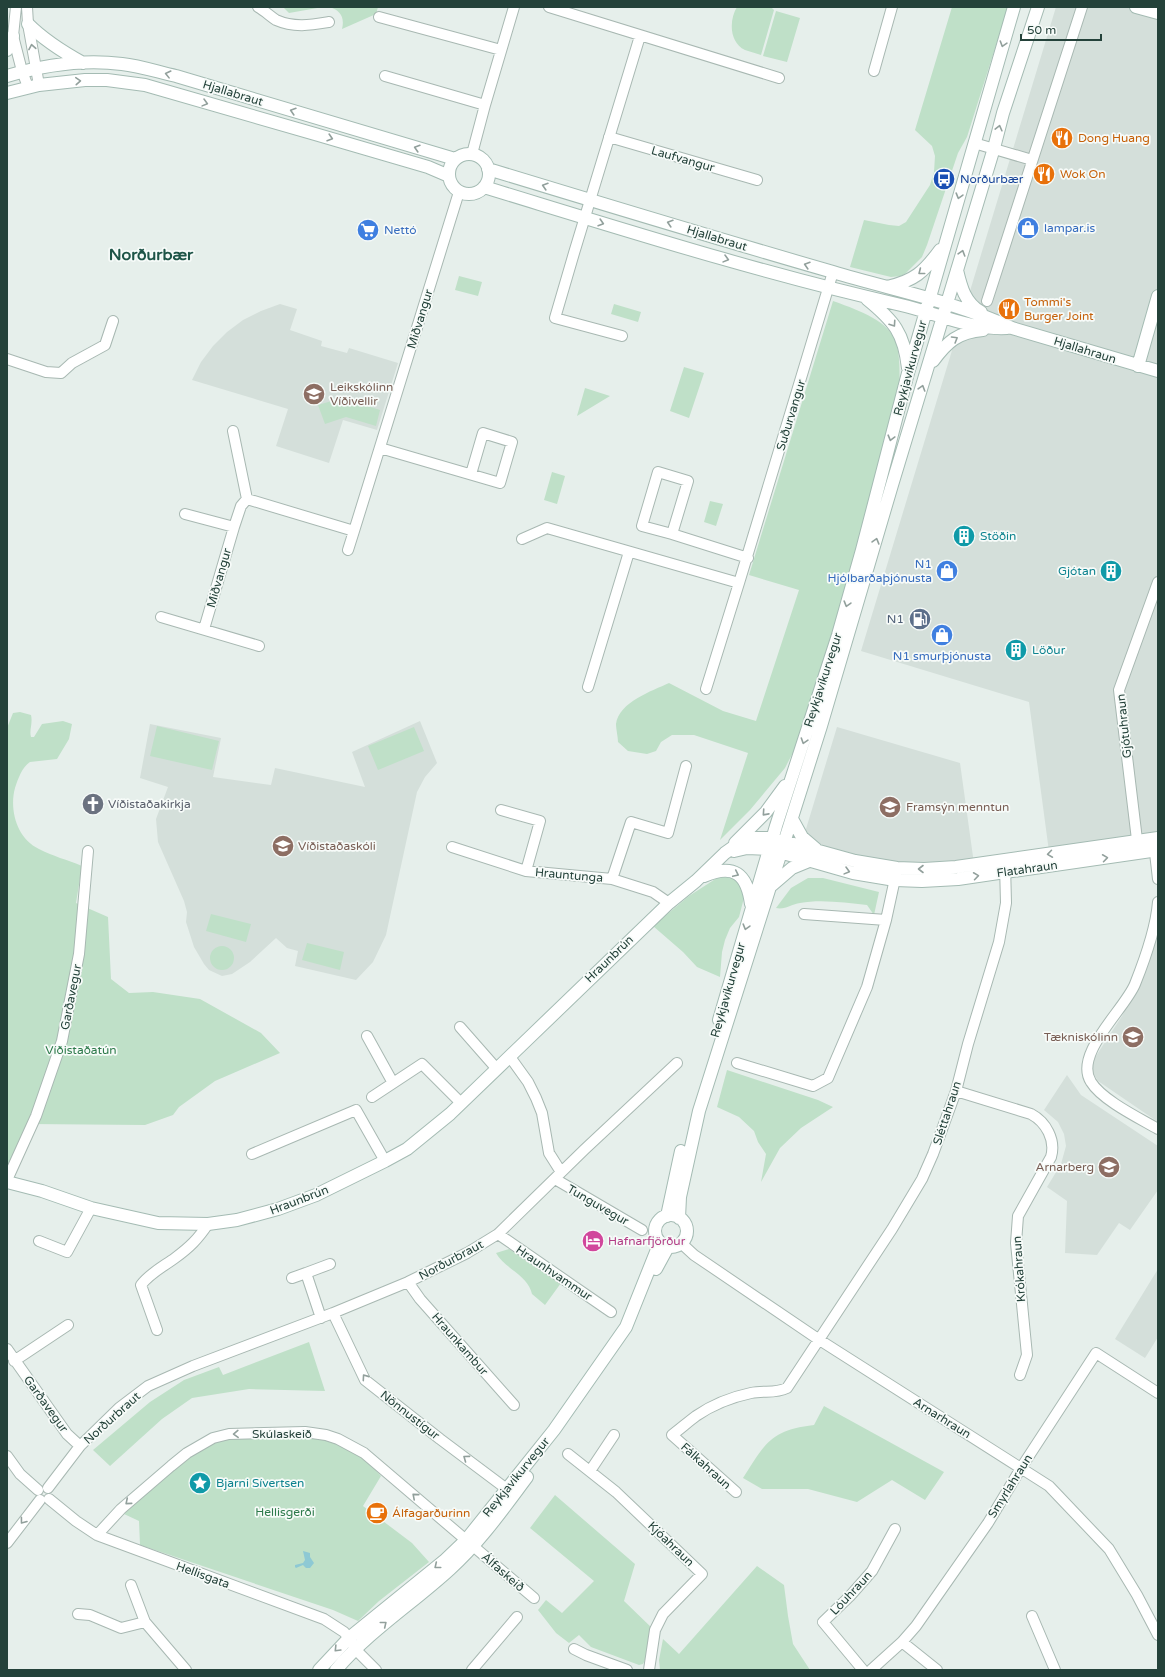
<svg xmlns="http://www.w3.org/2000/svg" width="1165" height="1677" font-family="'Varela Round',sans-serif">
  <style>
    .built { fill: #d4dfda }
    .green { fill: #bfe0c8 }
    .water { fill: #8ec9d4 }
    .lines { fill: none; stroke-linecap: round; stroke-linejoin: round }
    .street-casing { stroke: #a8b8b2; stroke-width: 12 }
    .secondary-casing { stroke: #a4bbb3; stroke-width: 14 }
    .street { stroke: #fff; stroke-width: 10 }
    .secondary { stroke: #fff; stroke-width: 12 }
    .oneway { stroke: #92a09c }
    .labels { text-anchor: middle; stroke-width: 3.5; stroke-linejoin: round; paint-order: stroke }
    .street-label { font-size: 12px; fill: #24423a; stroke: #f7fbf9 }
    .food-label { font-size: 12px; fill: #c56008; stroke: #f7fbf9; text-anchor: start }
    .transit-label { font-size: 12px; fill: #164399; stroke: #f7fbf9; text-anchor: start }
    .shop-label { font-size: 12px; fill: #366cbe; stroke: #f7fbf9; text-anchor: start }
    .education-label { font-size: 12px; fill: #785e54; stroke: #f7fbf9; text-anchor: start }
    .culture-label { font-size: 12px; fill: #0d838f; stroke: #f7fbf9; text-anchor: start }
    .service-label { font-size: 12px; fill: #4e5e75; stroke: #f7fbf9; text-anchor: end }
    .worship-label { font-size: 12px; fill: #5b616d; stroke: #f7fbf9; text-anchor: start }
    .park-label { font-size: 12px; fill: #2d7a4b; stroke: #f7fbf9 }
    .hotel-label { font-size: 12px; fill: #b23c85; stroke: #f7fbf9; text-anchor: start }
    .district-label { font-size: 16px; font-weight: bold; fill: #1f5548; stroke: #f7fbf9 }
  </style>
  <rect width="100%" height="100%" fill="#e6efeb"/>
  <path class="built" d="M1056 7H1158V845L1050 859 1029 702 861 651Z
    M280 304 297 309 290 330 322 341 321 346 347 353 349 348 398 363 377 430 343 420 329 463 276 446 288 409 192 380 201 362 213 346 227 332 243 320 261 311Z
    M420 721 437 763 425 777 417 792 386 935 373 962 356 980 295 966 298 951 287 948 276 938 250 962 232 974 222 976 209 970 204 964 194 947 186 922 187 912 184 901 158 842 156 819 168 787 140 778 150 724 221 738 213 777 271 785 275 768 365 787 352 752Z
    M837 727 960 763 975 871 929 875 891 874 852 867 799 852Z
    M1158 924V1122L1098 1081 1093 1073 1091 1066 1094 1059 1122 1016 1143 975Z
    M1067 1075 1081 1095 1158 1146V1190L1130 1230 1119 1223 1097 1255 1065 1253 1067 1201 1047 1187 1061 1164 1066 1146 1064 1134 1058 1122 1044 1110Z
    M1158 1269V1337L1145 1358 1115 1339Z"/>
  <path class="green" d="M283 7H323L289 13Z
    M329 7H378L376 14 342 29C345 17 340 10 329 7Z
    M737 7H771L774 10 761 55C756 53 750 52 745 50 729 42 729 20 737 7Z
    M952 7H1008L967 137 958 153 927 245 922 257 906 273 901 276 891 277 850 267 864 220 889 225 899 226 906 222 930 185 934 172 935 156 932 146 915 130Z
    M776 11 800 18 787 62 763 56Z
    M459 276 482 282 478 296 455 290Z
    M833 301C852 308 887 319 895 340 901 355 899 374 900 390L850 579 802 735 785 768 750 810 720 840 748 753 694 735H672L661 742 656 751 647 754 628 751 618 742C618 737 616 729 616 724 619 702 652 691 669 683L723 711 756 721 799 590 749 575Z
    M614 304 641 312 638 322 611 314Z
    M684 367 704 373 689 418 670 411Z
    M585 388 610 396 577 416Z
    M342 398 380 410 376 426 346 417 325 424 318 405Z
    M552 472 565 476 557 504 544 500Z
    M710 501 723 504 716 526 704 522Z
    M20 712 31 715C33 723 29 730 31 737H34L42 724 63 721 72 724 69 739 57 759 30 762C22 767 18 779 15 788 9 810 17 839 39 849 52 856 68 860 82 866L76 903 108 917 111 979 129 993 153 992 200 999 261 1033 280 1053 215 1081 179 1107 173 1115 145 1125 28 1124 7 1173V728L13 713Z
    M157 726 219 741 212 770 150 756Z
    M414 727 424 751 378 770 368 746Z
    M720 876H726L739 880 745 894 739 917 730 928 725 940 722 952 720 977 697 967 683 952 653 926 689 896Z
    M808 878H823L879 892 874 915 867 905C846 903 822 899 800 903 792 904 785 910 776 908L791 888Z
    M211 914 251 924 246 942 206 931Z
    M307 943 344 952 340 970 302 960Z
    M210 958a12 12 0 1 1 24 0a12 12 0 1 1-24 0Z
    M727 1070 818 1100 833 1107 801 1128 780 1148 761 1182 766 1154 758 1142 754 1131 739 1117 717 1107Z
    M509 1249 561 1283 545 1305 532 1294C528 1275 505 1269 496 1253Z
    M309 1342 325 1391 249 1389 192 1398 162 1419 110 1466 93 1450 150 1402 184 1380 219 1367 223 1375Z
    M824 1406 944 1472 925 1500 892 1480 857 1502 808 1489H762L743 1478C765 1444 770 1430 814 1425Z
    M314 1435 347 1446 369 1463 381 1476 363 1506 412 1543 429 1562 379 1601 358 1621 333 1610 140 1545 139 1521 124 1514 148 1492 163 1480 175 1465 217 1438Z
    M555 1495 635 1564 624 1601 653 1629C650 1638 647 1658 643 1664L639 1665 591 1647 579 1635 569 1643 556 1633 538 1610 546 1600 562 1613 594 1581 530 1528Z
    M757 1566 784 1585 788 1616 793 1644 810 1670H660L659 1660 663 1639 679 1654Z"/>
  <path class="water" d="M303 1551 310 1553V1557L314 1563 310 1568H306L303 1565 296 1568 295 1567V1565L303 1563 305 1560Z"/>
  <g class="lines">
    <g class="street-casing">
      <path id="street" d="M16 7 13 36 22 71 28 87
        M27 7 28 24 39 85
        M258 7C265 11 270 16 276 20 294 28 311 25 329 22
        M549 7 779 78
        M379 17 501 50
        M874 71 892 7
        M385 76 485 105
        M609 137 757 180
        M974 143 1032 160
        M472 154 485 105 514 7
        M987 301 1082 7
        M622 336 555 318 574 253 640 36
        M7 359 46 372 61 373 72 363 105 345 113 321
        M233 431 247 499
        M380 448 500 483 512 442 483 433 471 474
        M185 514 234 527
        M672 534 642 526 658 472 688 481 672 534 748 558
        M522 539 547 528 739 583 833 272
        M348 550 354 531
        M161 617 259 646
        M204 629 234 527 241 506 247 499 354 531 459 192
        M588 687 629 552
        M706 689 739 583
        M501 810 540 821 526 871
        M1154 844 1158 879
        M452 847 526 871 612 879 653 892 669 903
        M1138 848 1119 690 1158 582
        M612 879 631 822 668 833 686 766
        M1158 902C1156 928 1145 959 1135 984 1125 1009 1073 1054 1091 1082 1102 1100 1139 1118 1158 1129
        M804 914 886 920
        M460 1027 496 1068
        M367 1036 393 1083
        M510 1057 528 1082 536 1098 542 1113 549 1153 561 1172
        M737 1063 813 1086 828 1078 867 987 886 920 896 874
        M956 1091 1031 1114C1046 1122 1056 1140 1051 1157L1018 1216 1016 1243 1027 1355 1020 1375
        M372 1097 422 1064 461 1103
        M252 1154 356 1110 385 1161
        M555 1179 642 1230
        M7 1180 36 1116 62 1041 79 954 88 851
        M498 1234 611 1312
        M39 1241 67 1252 91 1208
        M681 1243 694 1255 818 1339 1049 1486 1109 1549 1137 1595 1158 1635
        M292 1278 306 1273
        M408 1282 420 1299 514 1405
        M333 1313 365 1380 440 1439 512 1493
        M321 1318 306 1273 330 1264
        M157 1330 141 1285C150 1273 164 1266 175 1258 190 1247 198 1239 208 1224
        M7 1349 67 1434 80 1446
        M14 1361 68 1325
        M568 1454 616 1492 702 1574 663 1614 655 1630 649 1670
        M7 1456 20 1474 38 1490
        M590 1471 614 1435
        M48 1488 80 1446 119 1408 148 1386 193 1366 333 1313 408 1282 467 1253 498 1234 585 1149 677 1063
        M736 1492 672 1435C680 1429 688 1422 696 1416 712 1405 732 1397 751 1393 764 1390 775 1394 787 1388L892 1229 922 1179 933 1154 956 1091 968 1044 999 942 1006 903 1005 865
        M49 1499 76 1521 97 1535 324 1619 344 1632 349 1638 355 1649 376 1670
        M97 1535 121 1509 171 1466 187 1453 213 1438 229 1434 305 1432 326 1435 338 1439 364 1453 534 1598
        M7 1543 40 1500
        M131 1585 145 1622 186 1670
        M78 1614 90 1615 121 1628 145 1622
        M1032 1616 1055 1670
        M902 1642 937 1670
        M574 1649 586 1655 627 1670
        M472 1670 517 1617
        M863 1670 823 1622 850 1596 872 1571 895 1529
        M871 1670 902 1642 916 1626 988 1523 1021 1468 1096 1353 1158 1393"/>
    </g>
    <g class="secondary-casing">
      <path id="secondary" d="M1136 7 1158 13
        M28 24C44 40 63 52 83 63
        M7 50 13 36
        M7 76C44 65 83 59 122 64 140 66 158 72 176 76L455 159
        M7 93 39 85 85 80H107L145 85 315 134 428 167 449 176
        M449 174a20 20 0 1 1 40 0a20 20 0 1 1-40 0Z
        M488 169C603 204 718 239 833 272 893 290 956 302 1012 328L1158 371
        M484 187C622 229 760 273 901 305 936 313 971 330 1007 328
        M957 270C961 287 965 303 981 312
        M887 287C914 281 924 272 940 250
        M867 299C894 321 904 333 908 368
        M933 361C947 342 958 332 983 330
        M1138 366 1158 296
        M792 819 802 837 816 849
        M735 843 766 812 785 786
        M734 851 747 848 769 849 853 873 895 880 922 881 958 879 1158 850
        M704 876C734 863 747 874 751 904
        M771 886 792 868 809 861
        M719 1020 776 826 838 635 862 550 908 373 1014 7
        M7 1182 42 1191 91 1208 158 1223 208 1224 237 1220 278 1209 316 1195 385 1161 407 1149 450 1114 669 903 696 881 725 853 742 841 752 838H772L855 861 897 868 924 869 956 867 1158 838
        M655 1231a16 16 0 1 1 32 0a16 16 0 1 1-32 0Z
        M667 1216 681 1151
        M679 1218 680 1197 699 1111 821 726 892 485 994 148 1003 113 1038 7
        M656 1269 668 1247
        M319 1670 349 1638 444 1561 466 1540 554 1430 626 1327 660 1242
        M336 1670C369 1631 413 1603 450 1569 480 1542 503 1509 527 1477"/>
    </g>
    <use href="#street" class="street"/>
    <use href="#secondary" class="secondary"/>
  </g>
  <defs><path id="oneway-chevron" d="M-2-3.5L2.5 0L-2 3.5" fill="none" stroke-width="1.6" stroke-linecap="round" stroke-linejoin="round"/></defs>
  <g class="oneway">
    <use href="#oneway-chevron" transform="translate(1003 44) rotate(107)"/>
    <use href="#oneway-chevron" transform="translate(32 47) rotate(-100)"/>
    <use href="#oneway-chevron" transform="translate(168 74) rotate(-166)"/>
    <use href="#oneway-chevron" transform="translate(78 81) rotate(-4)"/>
    <use href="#oneway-chevron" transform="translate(205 103) rotate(15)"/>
    <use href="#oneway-chevron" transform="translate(293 111) rotate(-163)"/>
    <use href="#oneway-chevron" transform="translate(999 128) rotate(-76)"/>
    <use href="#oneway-chevron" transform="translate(330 138) rotate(17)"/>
    <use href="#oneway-chevron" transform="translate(417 148) rotate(-163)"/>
    <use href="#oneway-chevron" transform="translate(545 186) rotate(-163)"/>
    <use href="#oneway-chevron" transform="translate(959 196) rotate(106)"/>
    <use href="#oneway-chevron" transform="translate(601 223) rotate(17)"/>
    <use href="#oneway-chevron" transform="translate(670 223) rotate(-163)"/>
    <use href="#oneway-chevron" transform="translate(962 253) rotate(-73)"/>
    <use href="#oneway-chevron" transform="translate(726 259) rotate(15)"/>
    <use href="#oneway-chevron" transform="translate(807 265) rotate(-163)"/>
    <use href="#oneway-chevron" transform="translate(921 272) rotate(142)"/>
    <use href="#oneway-chevron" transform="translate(893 324) rotate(56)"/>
    <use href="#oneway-chevron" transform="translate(955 339) rotate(-31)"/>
    <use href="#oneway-chevron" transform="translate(922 388) rotate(-73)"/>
    <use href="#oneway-chevron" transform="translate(891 438) rotate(105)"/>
    <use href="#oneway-chevron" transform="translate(876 541) rotate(-74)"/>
    <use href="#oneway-chevron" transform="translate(847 604) rotate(106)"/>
    <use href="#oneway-chevron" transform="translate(804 741) rotate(108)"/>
    <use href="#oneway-chevron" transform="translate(765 813) rotate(132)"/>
    <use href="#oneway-chevron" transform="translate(1050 854) rotate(172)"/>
    <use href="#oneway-chevron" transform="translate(1105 858) rotate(-8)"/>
    <use href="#oneway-chevron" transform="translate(921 869) rotate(180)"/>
    <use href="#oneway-chevron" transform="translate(847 871) rotate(15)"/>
    <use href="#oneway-chevron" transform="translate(736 874) rotate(25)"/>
    <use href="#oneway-chevron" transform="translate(976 876) rotate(-8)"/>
    <use href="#oneway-chevron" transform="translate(746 927) rotate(106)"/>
    <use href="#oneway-chevron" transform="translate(365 1377) rotate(-125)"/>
    <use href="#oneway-chevron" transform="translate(236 1434) rotate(178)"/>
    <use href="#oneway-chevron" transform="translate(466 1458) rotate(-144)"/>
    <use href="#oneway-chevron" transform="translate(415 1496) rotate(-139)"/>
    <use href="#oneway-chevron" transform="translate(128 1502) rotate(140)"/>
    <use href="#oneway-chevron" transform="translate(23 1521) rotate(127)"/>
    <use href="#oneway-chevron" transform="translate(437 1566) rotate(141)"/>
    <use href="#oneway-chevron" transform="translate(384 1624) rotate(-39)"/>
    <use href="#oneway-chevron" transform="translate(337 1649) rotate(134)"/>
  </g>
  <defs>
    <g id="restaurant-disc" transform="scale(1.15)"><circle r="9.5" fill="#e8710a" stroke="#f7fbf9"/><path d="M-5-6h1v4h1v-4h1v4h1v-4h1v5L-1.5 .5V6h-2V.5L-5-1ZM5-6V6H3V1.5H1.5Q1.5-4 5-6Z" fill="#fff"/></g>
    <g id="bus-disc" transform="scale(1.15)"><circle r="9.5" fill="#1a4fb4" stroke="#f7fbf9"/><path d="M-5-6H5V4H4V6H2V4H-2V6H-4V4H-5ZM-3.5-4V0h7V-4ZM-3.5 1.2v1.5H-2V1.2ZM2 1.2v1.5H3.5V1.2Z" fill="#fff"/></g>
    <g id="shop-disc" transform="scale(1.15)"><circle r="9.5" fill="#3f7fe0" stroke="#f7fbf9"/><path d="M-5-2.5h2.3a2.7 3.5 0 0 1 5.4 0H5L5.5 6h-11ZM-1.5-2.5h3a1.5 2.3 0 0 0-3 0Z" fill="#fff"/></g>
    <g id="supermarket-disc" transform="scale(1.15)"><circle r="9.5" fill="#3f7fe0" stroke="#f7fbf9"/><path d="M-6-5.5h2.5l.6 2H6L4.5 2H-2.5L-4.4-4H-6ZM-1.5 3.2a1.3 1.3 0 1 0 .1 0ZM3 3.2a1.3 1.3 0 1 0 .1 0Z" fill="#fff"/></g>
    <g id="school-disc" transform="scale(1.15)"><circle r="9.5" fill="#8d6e63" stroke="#f7fbf9"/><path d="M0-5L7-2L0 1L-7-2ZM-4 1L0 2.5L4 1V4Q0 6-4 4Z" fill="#fff"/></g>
    <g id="building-disc" transform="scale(1.15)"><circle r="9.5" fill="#0f9aa8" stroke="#f7fbf9"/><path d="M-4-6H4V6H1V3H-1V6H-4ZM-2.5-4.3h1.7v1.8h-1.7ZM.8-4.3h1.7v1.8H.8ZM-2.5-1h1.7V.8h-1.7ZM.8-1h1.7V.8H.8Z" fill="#fff"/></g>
    <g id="fuel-disc" transform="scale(1.15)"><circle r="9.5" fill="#5c6f8a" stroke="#f7fbf9"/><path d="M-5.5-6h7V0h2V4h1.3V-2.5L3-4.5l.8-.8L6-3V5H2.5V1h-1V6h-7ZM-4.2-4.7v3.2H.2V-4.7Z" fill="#fff"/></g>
    <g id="church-disc" transform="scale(1.15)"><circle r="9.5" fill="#6b7280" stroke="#f7fbf9"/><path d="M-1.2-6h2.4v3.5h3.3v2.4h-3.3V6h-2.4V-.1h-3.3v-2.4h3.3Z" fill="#fff"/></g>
    <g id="university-disc" transform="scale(1.15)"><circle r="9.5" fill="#8d6e63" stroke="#f7fbf9"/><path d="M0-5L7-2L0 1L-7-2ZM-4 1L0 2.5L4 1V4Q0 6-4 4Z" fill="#fff"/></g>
    <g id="hotel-disc" transform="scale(1.15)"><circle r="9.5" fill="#d1479c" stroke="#f7fbf9"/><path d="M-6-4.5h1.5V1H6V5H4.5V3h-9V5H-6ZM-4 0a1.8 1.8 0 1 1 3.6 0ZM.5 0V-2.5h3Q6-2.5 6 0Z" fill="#fff"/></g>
    <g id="sight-disc" transform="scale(1.15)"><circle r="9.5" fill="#0f9aa8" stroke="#f7fbf9"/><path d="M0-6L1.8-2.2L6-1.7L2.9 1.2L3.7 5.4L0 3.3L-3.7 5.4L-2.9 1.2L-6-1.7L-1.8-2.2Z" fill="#fff"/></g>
    <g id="cafe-disc" transform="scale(1.15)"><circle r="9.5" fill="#e8710a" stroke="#f7fbf9"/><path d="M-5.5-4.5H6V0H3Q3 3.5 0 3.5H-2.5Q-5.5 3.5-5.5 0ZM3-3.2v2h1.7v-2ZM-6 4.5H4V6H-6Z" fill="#fff"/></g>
  </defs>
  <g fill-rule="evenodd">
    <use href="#restaurant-disc" x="1062" y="138"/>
    <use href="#restaurant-disc" x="1044" y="174"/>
    <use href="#bus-disc" x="944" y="179"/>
    <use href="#shop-disc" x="1028" y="228"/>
    <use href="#supermarket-disc" x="368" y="230"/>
    <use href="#restaurant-disc" x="1009" y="309"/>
    <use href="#school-disc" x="314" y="394"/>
    <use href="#building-disc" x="964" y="536"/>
    <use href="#shop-disc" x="947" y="571"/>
    <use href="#building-disc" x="1111" y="571"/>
    <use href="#fuel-disc" x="920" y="619"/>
    <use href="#shop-disc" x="942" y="635"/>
    <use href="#building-disc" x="1016" y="650"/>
    <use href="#church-disc" x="93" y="804"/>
    <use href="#school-disc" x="890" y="807"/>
    <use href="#school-disc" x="283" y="846"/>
    <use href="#university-disc" x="1133" y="1037"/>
    <use href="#school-disc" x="1109" y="1167"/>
    <use href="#hotel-disc" x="593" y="1241"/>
    <use href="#sight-disc" x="200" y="1483"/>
    <use href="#cafe-disc" x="377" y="1513"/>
  </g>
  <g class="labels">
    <g class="street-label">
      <text transform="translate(233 93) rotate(17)" y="4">Hjallabraut</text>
      <text transform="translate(683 159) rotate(16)" y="4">Laufvangur</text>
      <text transform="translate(717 238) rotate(17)" y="4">Hjallabraut</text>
      <text transform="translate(420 319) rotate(-73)" y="4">Miðvangur</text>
      <text transform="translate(1085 350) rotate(17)" y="4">Hjallahraun</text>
      <text transform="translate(910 368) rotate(-75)" y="4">Reykjavíkurvegur</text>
      <text transform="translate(791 415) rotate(-73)" y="4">Suðurvangur</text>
      <text transform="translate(219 578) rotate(-74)" y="4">Miðvangur</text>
      <text transform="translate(823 680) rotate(-72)" y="4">Reykjavíkurvegur</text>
      <text transform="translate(1124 726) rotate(-96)" y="4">Gjótuhraun</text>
      <text transform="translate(1027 869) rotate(-8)" y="4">Flatahraun</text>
      <text transform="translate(569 875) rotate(5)" y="4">Hrauntunga</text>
      <text transform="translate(609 959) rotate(-44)" y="4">Hraunbrún</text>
      <text transform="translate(728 990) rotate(-74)" y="4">Reykjavíkurvegur</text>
      <text transform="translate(71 997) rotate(-79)" y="4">Garðavegur</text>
      <text transform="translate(947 1113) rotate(-72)" y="4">Sléttahraun</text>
      <text transform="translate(299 1200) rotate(-21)" y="4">Hraunbrún</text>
      <text transform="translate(598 1205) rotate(30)" y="4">Tunguvegur</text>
      <text transform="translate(451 1260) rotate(-28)" y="4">Norðurbraut</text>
      <text transform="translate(1019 1269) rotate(-94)" y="4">Krókahraun</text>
      <text transform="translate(554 1273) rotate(34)" y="4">Hraunhvammur</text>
      <text transform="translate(460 1344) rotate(49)" y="4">Hraunkambur</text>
      <text transform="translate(46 1404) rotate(54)" y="4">Garðavegur</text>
      <text transform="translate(410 1415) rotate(38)" y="4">Nönnustígur</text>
      <text transform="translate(112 1418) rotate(-42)" y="4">Norðurbraut</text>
      <text transform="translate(942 1418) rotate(32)" y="4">Arnarhraun</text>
      <text x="282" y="1438">Skúlaskeið</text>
      <text transform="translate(706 1466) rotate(42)" y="4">Fálkahraun</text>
      <text transform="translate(516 1477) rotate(-51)" y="4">Reykjavíkurvegur</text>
      <text transform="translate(1010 1486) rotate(-58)" y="4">Smyrlahraun</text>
      <text transform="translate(671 1544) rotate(44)" y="4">Kjóahraun</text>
      <text transform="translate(503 1572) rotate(41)" y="4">Álfaskeið</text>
      <text transform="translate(203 1575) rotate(20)" y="4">Hellisgata</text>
      <text transform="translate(851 1593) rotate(-47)" y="4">Lóuhraun</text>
    </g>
    <g class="food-label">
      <text x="1078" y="142">Dong Huang</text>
      <text x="1060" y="178">Wok On</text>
      <text x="1024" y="306">Tommi's<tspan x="1024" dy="14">Burger Joint</tspan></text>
      <text x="392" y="1517">Álfagarðurinn</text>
    </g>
    <g class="transit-label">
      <text x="960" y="183">Norðurbær</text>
    </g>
    <g class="shop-label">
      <text x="1044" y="232">lampar.is</text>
      <text x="384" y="234">Nettó</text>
      <text x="932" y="568" text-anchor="end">N1<tspan x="932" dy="14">Hjólbarðaþjónusta</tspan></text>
      <text x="942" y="660" text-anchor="middle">N1 smurþjónusta</text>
    </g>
    <g class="education-label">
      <text x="330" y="391">Leikskólinn<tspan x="330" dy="14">Víðivellir</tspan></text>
      <text x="906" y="811">Framsýn menntun</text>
      <text x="298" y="850">Víðistaðaskóli</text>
      <text x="1118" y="1041" text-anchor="end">Tækniskólinn</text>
      <text x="1094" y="1171" text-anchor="end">Arnarberg</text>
    </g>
    <g class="culture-label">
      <text x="980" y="540">Stöðin</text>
      <text x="1096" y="575" text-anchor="end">Gjótan</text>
      <text x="1032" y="654">Löður</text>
      <text x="216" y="1487">Bjarni Sívertsen</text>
    </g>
    <g class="service-label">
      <text x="904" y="623">N1</text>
    </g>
    <g class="worship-label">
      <text x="108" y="808">Víðistaðakirkja</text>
    </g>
    <g class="park-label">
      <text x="81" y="1054">Víðistaðatún</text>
      <text x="285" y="1516">Hellisgerði</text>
    </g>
    <g class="hotel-label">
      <text x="608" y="1245">Hafnarfjörður</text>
    </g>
    <g class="district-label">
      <text x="151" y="260">Norðurbær</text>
    </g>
  </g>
  <rect width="1165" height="1677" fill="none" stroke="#24423a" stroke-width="16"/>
  <path d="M1021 34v6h80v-6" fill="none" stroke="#24423a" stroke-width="2"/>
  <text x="1027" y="34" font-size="12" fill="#24423a" stroke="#f7fbf9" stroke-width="3" paint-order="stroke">50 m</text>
</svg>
